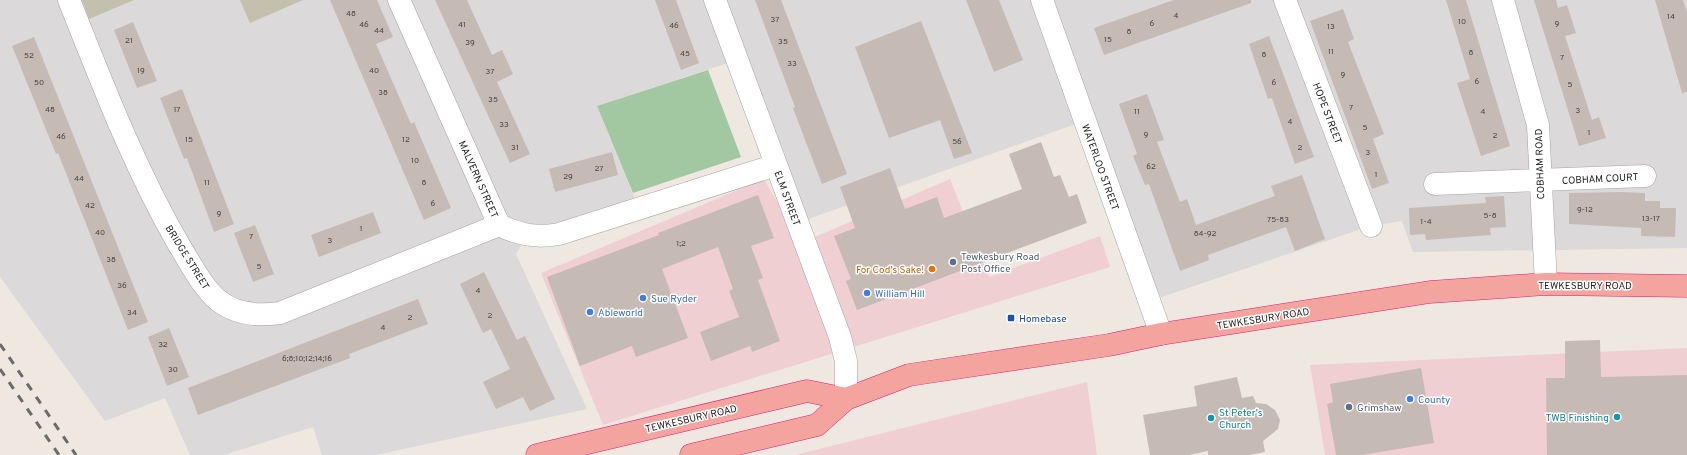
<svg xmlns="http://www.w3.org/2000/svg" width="1687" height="455" font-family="Overpass,sans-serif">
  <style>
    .residential { fill: #dbd9d9 }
    .commercial { fill: #f0cfd2 }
    .construction { fill: #c3c0ad }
    .cemetery { fill: #a2c8a2 }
    .building { fill: #c6bab5 }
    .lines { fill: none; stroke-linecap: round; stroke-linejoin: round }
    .minor-casing { stroke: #a3a3a3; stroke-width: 23 }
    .trunk-casing { stroke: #df1c79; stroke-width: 23 }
    .minor { stroke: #fff; stroke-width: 22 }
    .trunk { stroke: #f4a49e; stroke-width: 22 }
    .rail { stroke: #6a6a6a; stroke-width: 3; stroke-dasharray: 8 8; stroke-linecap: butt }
    .service-dot { fill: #5c6f8a; stroke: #fff; stroke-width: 1.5 }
    .food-dot { fill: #e8710a; stroke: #fff; stroke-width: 1.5 }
    .shop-dot { fill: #3f7fe0; stroke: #fff; stroke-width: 1.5 }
    .transit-dot { fill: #1a4fb4; stroke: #fff; stroke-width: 1.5 }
    .culture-dot { fill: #0f9aa8; stroke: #fff; stroke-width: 1.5 }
    .labels { text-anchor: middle; stroke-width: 3; stroke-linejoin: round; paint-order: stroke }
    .number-label { font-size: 8px; fill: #464442 }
    .street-label { font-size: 10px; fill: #1c1c1c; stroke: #fff }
    .service-label { font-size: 10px; fill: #4e5e75; stroke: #fff; text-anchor: start }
    .food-label { font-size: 10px; fill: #c56008; stroke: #fff; text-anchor: end }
    .shop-label { font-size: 10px; fill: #366cbe; stroke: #fff; text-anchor: start }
    .transit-label { font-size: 10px; fill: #164399; stroke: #fff; text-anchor: start }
    .culture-label { font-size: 10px; fill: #0d838f; stroke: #fff; text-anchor: start }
  </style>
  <rect width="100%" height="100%" fill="#eee8e1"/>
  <path class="residential" d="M0 0H1687V248L1413 252 1402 221 1370 226 1150 301 1084 121 797 223 737 60 597 106 639 209 527 236 516 254 587 409 376 455H322L313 427 224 455H190L165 398 105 421 0 277Z"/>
  <path class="commercial" d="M764 179 801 243 950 179 989 277 1100 236 1110 267 603 425 541 273Z
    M1687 348V455H1325L1310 365Z
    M1087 382 1097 455H795Z"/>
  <path class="construction" d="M82 0H134L89 19Z
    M240 0H303L250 23Z"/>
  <path class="cemetery" d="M708 70 741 157 633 193 597 106Z"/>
  <path class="building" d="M330 0H377L393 37 376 44 411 124 414 122 451 208 424 220Z
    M435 0H467L492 55 502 50 513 74 497 82 530 154 510 163Z
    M655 0H676L699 63 681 70Z
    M755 0H781L847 174 822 184 793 108 795 107Z
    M966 0H999L1023 60 994 72Z
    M1174 0H1251V3L1104 55 1094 28Z
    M1446 0H1466L1510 146 1481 156 1457 83 1470 79Z
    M1534 0H1556L1558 8 1567 5 1576 33 1565 36 1592 120 1599 117 1606 138 1579 146Z
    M1655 0H1683L1687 12V92L1682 93Z
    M1343 9 1354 39 1348 42 1384 134 1373 139 1389 183 1372 189 1310 21Z
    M921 21 972 153 954 159 940 120 889 138 855 47Z
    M133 22 157 81 137 88 114 30Z
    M1269 36 1314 157 1295 164 1272 98 1268 99 1249 44Z
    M34 37 148 322 128 330 58 153 56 154 12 46Z
    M182 89 234 224 214 232 187 158 184 159 160 98Z
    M1147 94 1164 140 1157 142 1180 202 1187 199 1196 225 1275 196 1271 186 1302 175 1325 239 1295 251 1286 227 1208 255 1209 260 1180 271 1149 184 1145 185 1133 156 1137 154 1119 104Z
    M1041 142 1054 177 1060 175 1069 197 1077 194 1087 223 857 310 846 281 851 279 834 236 855 228 840 187 890 168 905 209 937 197 944 218 1022 189 1009 154Z
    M612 152 618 175 555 192 549 169Z
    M1620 192 1645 193V201H1660V208H1676L1675 237 1641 236V228L1569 224V193Z
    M758 195 774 238 751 246 763 278 758 280 780 341 752 352 750 346 711 361 700 332 739 317 729 291 733 289 718 247 662 269 688 338 636 357 632 346 580 366 547 277 659 235 658 233Z
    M1504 196 1506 227 1490 228 1491 235 1426 240 1425 234 1410 235 1409 208 1486 203 1485 197Z
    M373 212 381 233 319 257 311 235Z
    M255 225 274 274 253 282 234 233Z
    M484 272 517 340 525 336 555 399 530 411 523 397 496 409 483 382 510 369 491 329 483 333 460 284Z
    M418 299 428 324 349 354 350 358 198 415 188 388Z
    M169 328 189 377 167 386 148 337Z
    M1600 340 1601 377 1687 375V455H1547L1546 378H1565V341Z
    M1421 368 1434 443 1362 455H1336L1327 404 1333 402 1330 384Z
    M1237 377 1242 398 1253 396 1256 403 1266 404 1275 410 1280 420 1278 429 1263 441 1265 452 1249 455H1208V451L1189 455H1150L1143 415 1197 406 1194 386Z"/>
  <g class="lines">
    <g class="minor-casing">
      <path id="minor" d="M69 0C102 83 134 167 179 245 191 264 202 287 219 301 237 315 259 316 280 313L499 225
        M399 0 499 225C520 235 536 238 559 234L776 165
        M715 0 840 337 846 361V399
        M1042 0 1161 334
        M1285 0 1371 226
        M1503 0 1538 125 1546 284
        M1435 184 1645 176"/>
    </g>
    <g class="trunk-casing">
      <path id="trunk" d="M537 455 807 391 846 399
        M691 455 817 425 846 399 909 375 1109 345 1161 334 1430 292 1546 284 1687 286"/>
    </g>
    <use href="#minor" class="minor"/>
    <use href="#trunk" class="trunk"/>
    <path class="rail" d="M0 344 76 455
      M0 369 59 455"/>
  </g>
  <g class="service-dot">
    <circle cx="953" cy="262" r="4"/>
    <circle cx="1349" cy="407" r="4"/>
  </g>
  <circle class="food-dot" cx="932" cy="269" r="4"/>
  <g class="shop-dot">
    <circle cx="867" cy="293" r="4"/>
    <circle cx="643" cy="298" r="4"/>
    <circle cx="590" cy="312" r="4"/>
    <circle cx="1410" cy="399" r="4"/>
  </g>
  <rect class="transit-dot" x="1007" y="314" width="8" height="8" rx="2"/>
  <g class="culture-dot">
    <circle cx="1617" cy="417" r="4"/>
    <circle cx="1211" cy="418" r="4"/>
  </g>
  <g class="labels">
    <g class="number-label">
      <text x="351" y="16">48</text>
      <text x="1176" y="18">4</text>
      <text x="1671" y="19">14</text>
      <text x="775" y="22">37</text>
      <text x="1462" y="24">10</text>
      <text x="1152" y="26">6</text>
      <text x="1557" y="26">9</text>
      <text x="364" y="27">46</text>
      <text x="462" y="27">41</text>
      <text x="674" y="28">46</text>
      <text x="1331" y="29">13</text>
      <text x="379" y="33">44</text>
      <text x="1129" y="34">8</text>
      <text x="1108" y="42">15</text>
      <text x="129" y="43">21</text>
      <text x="783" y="44">35</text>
      <text x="470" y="45">39</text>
      <text x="1331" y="54">11</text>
      <text x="1471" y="55">8</text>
      <text x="685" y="56">45</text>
      <text x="1264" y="57">8</text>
      <text x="29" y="58">52</text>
      <text x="1562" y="60">7</text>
      <text x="792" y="66">33</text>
      <text x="141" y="73">19</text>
      <text x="374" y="73">40</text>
      <text x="490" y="74">37</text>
      <text x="1343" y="77">9</text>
      <text x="1477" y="84">6</text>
      <text x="39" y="85">50</text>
      <text x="1274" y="85">6</text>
      <text x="1570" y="87">5</text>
      <text x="383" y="95">38</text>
      <text x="493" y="102">35</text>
      <text x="1351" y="110">7</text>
      <text x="50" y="112">48</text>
      <text x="177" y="112">17</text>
      <text x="1578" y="113">3</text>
      <text x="1137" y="114">11</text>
      <text x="1483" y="114">4</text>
      <text x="1290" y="124">4</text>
      <text x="504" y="127">33</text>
      <text x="1365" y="130">5</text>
      <text x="1589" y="135">1</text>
      <text x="1146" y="137">9</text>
      <text x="1495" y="138">2</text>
      <text x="61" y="139">46</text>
      <text x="189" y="142">15</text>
      <text x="406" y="142">12</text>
      <text x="957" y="144">56</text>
      <text x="515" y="150">31</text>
      <text x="1300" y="150">2</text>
      <text x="1368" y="155">3</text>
      <text x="415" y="163">10</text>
      <text x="1151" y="169">62</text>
      <text x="599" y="171">27</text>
      <text x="1376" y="177">1</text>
      <text x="568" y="179">29</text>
      <text x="79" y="181">44</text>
      <text x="207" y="185">11</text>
      <text x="424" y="185">8</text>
      <text x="433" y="206">6</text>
      <text x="90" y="208">42</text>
      <text x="1585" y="212">9-12</text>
      <text x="219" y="216">9</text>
      <text x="1490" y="218">5-8</text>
      <text x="1651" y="221">13-17</text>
      <text x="1278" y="222">75-83</text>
      <text x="1426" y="224">1-4</text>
      <text x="361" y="231">1</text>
      <text x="100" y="235">40</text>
      <text x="1205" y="236">84-92</text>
      <text x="251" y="239">7</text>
      <text x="330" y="243">3</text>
      <text x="681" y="246">1;2</text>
      <text x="111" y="262">38</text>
      <text x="259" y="269">5</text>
      <text x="122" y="288">36</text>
      <text x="478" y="293">4</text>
      <text x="132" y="315">34</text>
      <text x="490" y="318">2</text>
      <text x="410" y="320">2</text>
      <text x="383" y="330">4</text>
      <text x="163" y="347">32</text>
      <text x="307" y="361">6;8;10;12;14;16</text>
      <text x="173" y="372">30</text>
    </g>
    <g class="street-label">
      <text transform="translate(1328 113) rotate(69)" y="4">HOPE STREET</text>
      <text transform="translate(1539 164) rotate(-92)" y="4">COBHAM ROAD</text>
      <text transform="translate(1101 167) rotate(70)" y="4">WATERLOO STREET</text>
      <text transform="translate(1600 178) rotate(-3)" y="4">COBHAM COURT</text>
      <text transform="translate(479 179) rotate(66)" y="4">MALVERN STREET</text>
      <text transform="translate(788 198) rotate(70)" y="4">ELM STREET</text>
      <text transform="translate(188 257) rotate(58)" y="4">BRIDGE STREET</text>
      <text x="1585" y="289">TEWKESBURY ROAD</text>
      <text transform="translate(1263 318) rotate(-9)" y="4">TEWKESBURY ROAD</text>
      <text transform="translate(691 418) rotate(-13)" y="4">TEWKESBURY ROAD</text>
    </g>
    <g class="service-label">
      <text x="961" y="260">Tewkesbury Road<tspan x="961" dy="12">Post Office</tspan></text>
      <text x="1357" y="411">Grimshaw</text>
    </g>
    <g class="food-label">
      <text x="924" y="273">For Cod's Sake!</text>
    </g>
    <g class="shop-label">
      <text x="875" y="297">William Hill</text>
      <text x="651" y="302">Sue Ryder</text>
      <text x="598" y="316">Ableworld</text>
      <text x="1418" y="403">County</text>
    </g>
    <g class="transit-label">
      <text x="1019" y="322">Homebase</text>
    </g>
    <g class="culture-label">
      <text x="1219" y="416">St Peter's<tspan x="1219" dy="12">Church</tspan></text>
      <text x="1609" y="421" text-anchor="end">TWB Finishing</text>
    </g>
  </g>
</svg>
